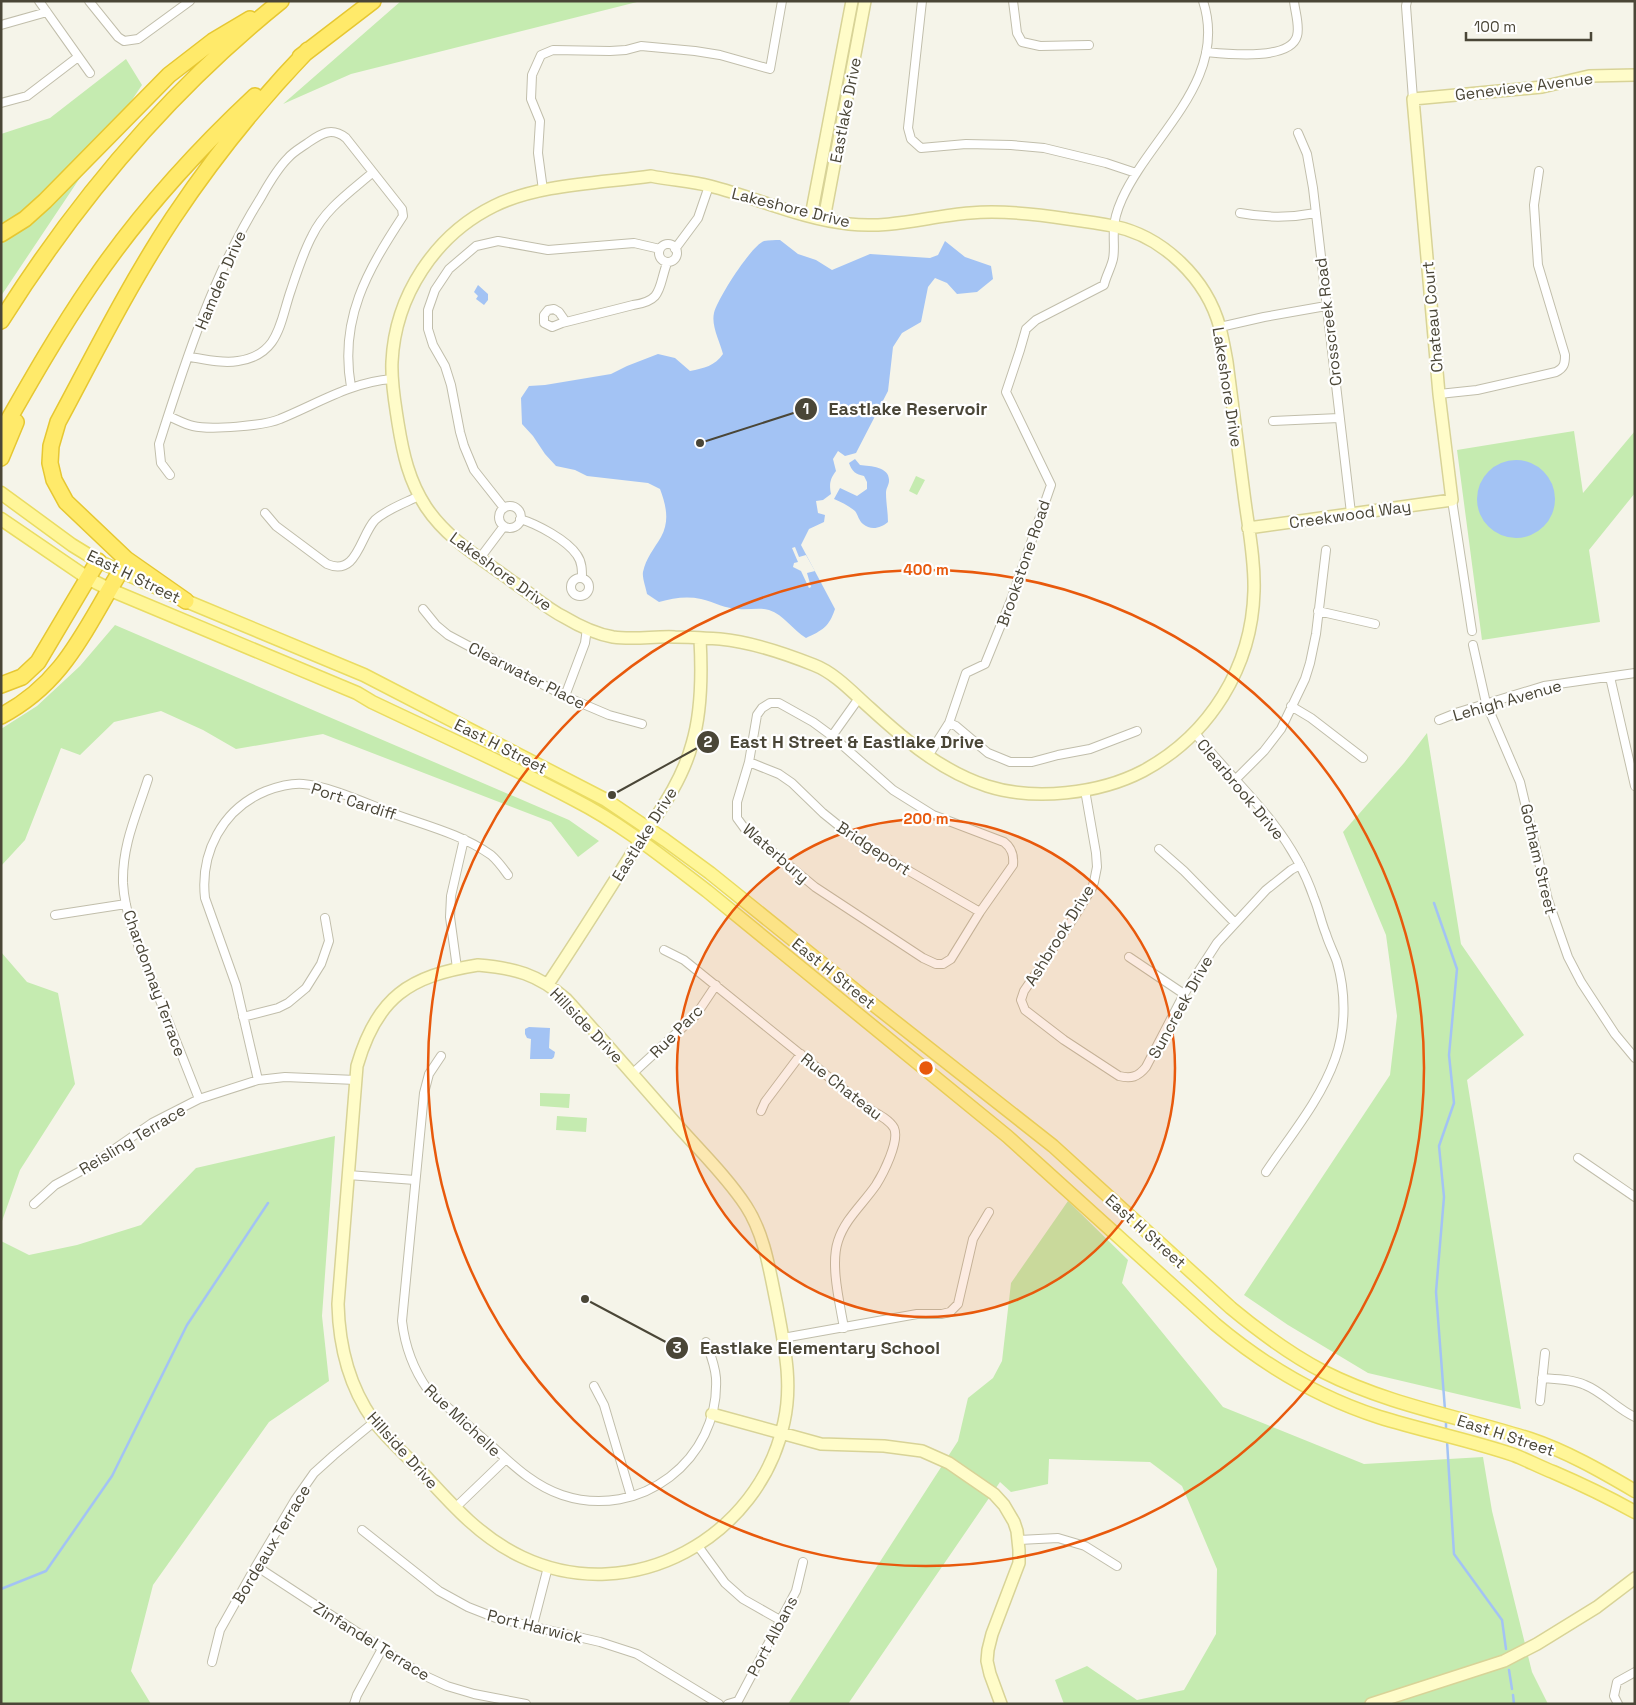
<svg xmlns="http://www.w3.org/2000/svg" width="1636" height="1705" font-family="'Space Grotesk',sans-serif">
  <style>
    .green { fill: #c5ebb0 }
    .water { fill: #a3c3f4 }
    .pier { fill: #f5f4e9 }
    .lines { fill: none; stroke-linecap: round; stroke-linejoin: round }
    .stream { stroke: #a3c3f4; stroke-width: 2.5 }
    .street-casing { stroke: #c1beab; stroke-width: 10 }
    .secondary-casing { stroke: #d8d397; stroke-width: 14 }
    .primary-casing { stroke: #eadc62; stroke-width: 15 }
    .highway-casing { stroke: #e6c732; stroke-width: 18 }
    .street { stroke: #fff; stroke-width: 8 }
    .secondary { stroke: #fffcc9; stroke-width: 11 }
    .primary { stroke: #fff698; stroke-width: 12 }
    .highway { stroke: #ffea6a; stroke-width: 15 }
    .ring { fill: none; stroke: #e8590c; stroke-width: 2.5 }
    .labels { text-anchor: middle; stroke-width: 4.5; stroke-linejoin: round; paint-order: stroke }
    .street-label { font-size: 16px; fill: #4a4637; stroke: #fff }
    .centre { fill: #e8590c; stroke: #fff; stroke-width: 2.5 }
    .ring-label { font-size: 15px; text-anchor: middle; font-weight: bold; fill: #e8590c; stroke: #fff; stroke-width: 4.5; stroke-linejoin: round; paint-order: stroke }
    .leader { fill: none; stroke: #4a4637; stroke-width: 2 }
    .callout-dot { fill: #4a4637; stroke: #fff; stroke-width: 2 }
    .mark-label { font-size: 15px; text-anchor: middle; font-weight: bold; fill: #fff }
    .callout-label { font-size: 18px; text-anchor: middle; font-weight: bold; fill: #4a4637; stroke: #fff; stroke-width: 4.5; stroke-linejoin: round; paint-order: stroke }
  </style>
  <rect width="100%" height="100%" fill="#f5f4e9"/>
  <path class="green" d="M401 1H641L351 74 283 104Z
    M126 59 142 85 1 296V134L50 118Z
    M1574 431 1583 493 1635 431V493L1589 550 1600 622 1482 640 1457 450Z
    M916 476 925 480 917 495 909 491Z
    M115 625 569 820 599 841 578 857 551 822 323 734 236 749 203 730 161 711 114 722 80 755 61 748 25 840 1 866V729L37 706 80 666Z
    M1427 733 1461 944 1524 1035 1467 1080 1521 1409 1368 1373 1288 1325 1244 1295 1390 1075 1397 1016 1386 935 1343 832 1404 763Z
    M1 952 27 982 58 993 75 1084 20 1170 1 1224Z
    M540 1093 570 1094 569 1108 540 1106Z
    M557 1116 587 1118 586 1132 556 1130Z
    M335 1136 322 1316 329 1381 269 1422 153 1585 131 1671 151 1704H1V1241L29 1255 77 1245 141 1225 196 1168Z
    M1068 1201 1128 1260 1122 1283 1223 1407 1364 1464 1483 1457 1492 1511 1532 1672 1548 1704H1064L1055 1680 1087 1666 1137 1700 1184 1690 1216 1634 1217 1569 1182 1486 1150 1462 1049 1459 1048 1484 1011 1492 1000 1482 848 1704H788L958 1441 968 1398 993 1378 1002 1361 1011 1283Z"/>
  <path class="water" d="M780 240 798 254 816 260 832 270 870 254 930 258 938 255 945 241 965 257 991 266 993 279 977 292 957 294 947 283 935 278 928 287 921 322 902 333 893 347 888 391 856 453 845 456 838 451 833 459 836 471C830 479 829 484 831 494L823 500 816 501 818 513 825 515 824 522 809 529 801 545 835 609C829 627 823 630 806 638 793 630 784 615 769 610 759 607 749 610 739 609 726 609 714 602 701 599 687 596 673 598 659 602L647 594C646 588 642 578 643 572 646 558 654 549 661 537 670 521 666 505 660 489L648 483 587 476 575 470 556 466 545 454 533 436 522 424 521 398 529 386 545 385 611 374 627 366 658 354 675 358 690 371C704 368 715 366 723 354 720 342 711 326 714 313 718 298 751 246 764 241 769 240 775 240 780 240Z
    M478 285 488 294V300L484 305 476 299 478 296 474 292Z
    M855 459 860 465C871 466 890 467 889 481 889 485 886 488 886 493 886 503 888 512 888 522 881 528 871 531 863 524 859 521 858 515 855 511 849 506 841 502 834 499L840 488 857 496 867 489V482L864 476C856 474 852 472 849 463Z
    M1477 499a39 39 0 1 1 78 0a39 39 0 1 1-78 0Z
    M529 1027 550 1028 549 1048 555 1052 554 1057 552 1059H530L531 1039 527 1038 525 1034V1029Z"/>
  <path class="pier" d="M795 547 799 557 806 555 815 571 807 573 811 587 809 588 801 571 793 567 794 563 798 562 792 548Z"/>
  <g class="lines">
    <path class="stream" d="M1434 903 1457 969 1449 1055 1454 1103 1439 1146 1444 1197 1436 1292 1445 1410
      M1446 1420V1431
      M1447 1441 1454 1554 1502 1620 1506 1649
      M1 1589 46 1571 112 1476 187 1325 268 1203
      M1509 1670 1512 1689
      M1513 1695 1514 1704"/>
    <g class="street-casing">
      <path id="street" d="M39 1 90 73
        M89 1 118 37 124 41 138 39 190 1
        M922 1 908 128 911 139 921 148 966 144 1011 145 1044 148 1106 163 1136 173
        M1013 1 1017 33 1022 42 1040 46 1089 45
        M1407 1 1406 6 1413 99
        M1 25 47 12
        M1206 52C1227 54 1290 61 1297 36 1300 26 1295 12 1294 1
        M1 103 27 96 78 57
        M1298 133 1307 154 1313 188 1351 513
        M543 190 538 153 540 121 531 99 532 75 541 55 553 50 610 51 626 50 641 46 695 51 720 55 770 69 782 1
        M1240 213C1266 218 1290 218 1316 213
        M659 253a9 9 0 1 1 18 0a9 9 0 1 1-18 0Z
        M675 249 698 218 709 186
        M566 322 559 312 554 309 548 310 544 315V323L552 327 562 323 574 320 633 305C663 301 658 288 667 263
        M1220 327 1264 317 1326 306
        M189 357C205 359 222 364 238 361 280 355 280 321 291 290 297 272 303 253 312 236 325 209 350 192 372 173
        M1439 394 1477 390 1556 372C1564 368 1565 364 1565 355L1538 265 1534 205 1539 171
        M168 416C176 419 184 424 193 426 210 430 264 426 280 419 317 404 351 382 392 379
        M1273 421 1339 418
        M170 475 161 463 159 444C185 362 214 272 260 199 268 185 276 170 288 158 293 152 302 147 309 142 322 133 332 127 346 138L402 209 403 216C367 271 339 319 351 387
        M1452 500 1472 631
        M499 517a11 11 0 1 1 22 0a11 11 0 1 1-22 0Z
        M504 508 474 470 464 446 460 432 451 385 445 366 433 345 428 329V310L435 290 449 269 476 246 498 241 548 250 634 243 660 249
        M265 513 276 526 327 564C357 577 360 536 375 520 387 509 405 503 419 496
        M520 519C537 524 567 540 577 555 582 562 582 570 582 578
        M480 558 504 526
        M571 587a9 9 0 1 1 18 0a9 9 0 1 1-18 0Z
        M423 609 436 625 448 635 493 659 569 698 609 715 642 724
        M1318 611 1375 624
        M1473 645 1486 703 1520 782 1548 900 1568 957 1581 982 1615 1034 1635 1058
        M1610 677 1635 786
        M565 696 585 643 587 628
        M770 703H779L813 722 832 736 893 790 933 815 1004 842C1012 848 1014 855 1013 865L980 912 951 959 943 964H936L923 958 815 887 745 829 737 818V802L749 762 757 715 762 708Z
        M1291 706 1311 718 1363 758
        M1439 720 1459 712 1544 686 1635 673
        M949 723 956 726 988 753 1010 762H1032L1058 755 1090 749 1137 731
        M1195 733C1219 764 1248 791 1272 822 1289 844 1305 871 1314 898 1319 910 1321 922 1326 934 1329 944 1334 953 1337 962 1346 993 1346 1029 1335 1059 1320 1101 1290 1136 1266 1172
        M832 736 859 698
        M928 756 949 723 966 673 985 664 1011 600 1051 485 1006 392 1020 350 1026 329 1036 320 1104 285C1106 276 1111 268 1113 259 1115 250 1113 239 1114 229 1114 219 1118 208 1122 199 1151 135 1229 80 1203 1
        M749 762 779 774 792 783 823 813 859 842 980 912
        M148 779C137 814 122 844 123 883 125 918 141 952 154 985 169 1023 184 1061 199 1099
        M1235 780 1264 751 1281 729 1305 679 1310 663 1316 634 1326 550
        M1085 790 1096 853 1097 867 1094 882 1092 888 1075 916 1024 991 1021 1000 1025 1010 1064 1040 1119 1076C1131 1079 1138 1077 1146 1067L1184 994 1217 943 1266 890 1291 870 1300 865
        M1159 849 1184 871 1235 923
        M55 915 126 904
        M664 950 684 960 867 1108C876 1113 889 1119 894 1128 900 1141 883 1174 876 1185 863 1204 845 1219 838 1241 830 1265 840 1304 844 1328
        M1129 957 1184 994
        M457 968 450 917 451 896 464 839
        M243 1017 278 1008 288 1003 306 988 321 964 329 941 325 918
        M441 1056 429 1074 424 1093 402 1321C405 1347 413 1369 428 1390 450 1409 472 1429 494 1448 515 1467 535 1486 562 1495 640 1521 720 1460 716 1378 715 1365 710 1353 706 1342
        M633 1073 696 1015 716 985
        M258 1080 236 985 205 898C200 853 222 809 266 791 277 787 291 783 303 784 330 786 370 805 397 815 428 826 463 835 491 855 497 860 503 868 508 875
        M761 1111 765 1102 801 1054
        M1578 1158 1635 1197
        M348 1175 415 1180
        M34 1204 55 1185 90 1166 152 1123 199 1099 258 1080 285 1077 356 1080
        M783 1338 917 1314H942L950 1312 958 1304 973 1239 989 1212
        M1542 1378C1556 1379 1572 1379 1585 1385 1603 1392 1617 1409 1635 1417
        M594 1386 604 1405 631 1496
        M1540 1401 1545 1353
        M455 1508 506 1459
        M362 1530 439 1591 468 1607 496 1618 600 1642 637 1654 719 1704
        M1019 1540 1058 1538 1085 1546 1117 1566
        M698 1546 725 1583 743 1599 780 1620
        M256 1566 421 1674 447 1686 474 1694 526 1704
        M533 1625 548 1567
        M212 1662 220 1630 256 1566 295 1500 314 1473 334 1455 374 1422
        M354 1704 357 1695 382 1649
        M728 1704 738 1701 796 1591 803 1562
        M1618 1704 1614 1696 1617 1682 1635 1672"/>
    </g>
    <g class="secondary-casing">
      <path id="secondary" d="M651 176C670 180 691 181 710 186 757 198 802 219 849 224 890 229 930 216 970 213 1003 210 1036 214 1068 219 1083 221 1098 223 1113 226 1163 236 1207 279 1220 328 1223 339 1225 351 1227 362 1233 406 1238 450 1244 494 1248 526 1255 559 1254 591 1252 667 1210 735 1143 771 1099 794 1034 801 987 786 941 771 905 740 870 708 853 693 835 673 814 665 784 653 752 642 720 639 705 638 690 637 675 637 655 636 634 640 613 637 596 634 579 626 564 617 546 608 530 593 513 582 482 559 448 540 426 507 409 481 403 454 398 423 395 403 391 383 392 362 395 296 435 235 494 206 538 184 602 183 651 176Z
        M811 216 852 1
        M824 219 865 1
        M1248 528 1452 500 1439 394 1413 99 1542 87 1589 76 1635 75
        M478 965C514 968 538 974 566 999 604 1041 641 1084 678 1126 701 1152 727 1177 746 1206 765 1235 770 1273 777 1306 784 1345 793 1382 784 1422 760 1537 632 1609 522 1557 481 1538 451 1504 421 1471 405 1454 386 1438 373 1420 349 1386 339 1345 338 1304L357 1066C377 997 409 976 478 965Z
        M548 984C578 939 607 893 636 847 657 815 682 782 692 744 702 711 702 674 700 639
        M712 1414 821 1444 884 1446 922 1451 949 1463 994 1494 1004 1505 1014 1522 1017 1531 1019 1550V1563L992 1634 988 1650 987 1661 990 1674 1001 1704
        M1371 1704 1504 1661 1537 1644 1597 1607 1635 1578"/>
    </g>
    <g class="primary-casing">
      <path id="primary" d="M1 493 72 545 98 561 186 601 364 675 606 800 665 840 710 873 865 998 1053 1146 1231 1308C1260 1332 1291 1355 1324 1372 1389 1405 1461 1417 1530 1439 1566 1451 1601 1471 1635 1491
        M1 519 89 579 113 591 357 693 372 702C439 734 509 765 575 800 622 824 665 859 707 891L1007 1136 1215 1324C1265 1366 1317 1397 1379 1417 1424 1431 1470 1440 1514 1455 1527 1460 1540 1467 1553 1472 1581 1484 1608 1497 1635 1512"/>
    </g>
    <g class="highway-casing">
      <path id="highway" d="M300 57 373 1
        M1 234 25 219 45 201 169 75 213 41 250 19
        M1 321C77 200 169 91 281 1
        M1 433C30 382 59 331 92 283 139 214 194 153 255 96
        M1 458 16 422
        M186 601 126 559 66 502 54 480 50 463 51 446 58 422C95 353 130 283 173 218 213 158 258 102 308 50
        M1 685 22 677 38 662 98 561
        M1 716C65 682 84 630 120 572"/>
    </g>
    <use href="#street" class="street"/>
    <use href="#secondary" class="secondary"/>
    <use href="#primary" class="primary"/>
    <use href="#highway" class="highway"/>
  </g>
  <circle cx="926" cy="1068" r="249" fill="#e8590c" fill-opacity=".12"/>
  <g class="ring">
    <circle cx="926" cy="1068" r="249"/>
    <circle cx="926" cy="1068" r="498"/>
  </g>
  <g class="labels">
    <g class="street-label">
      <text transform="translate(1524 86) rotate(-7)" y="6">Genevieve Avenue</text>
      <text transform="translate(845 110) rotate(-79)" y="6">Eastlake Drive</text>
      <text transform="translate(791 207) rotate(14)" y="6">Lakeshore Drive</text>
      <text transform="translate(220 280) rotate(-67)" y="6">Hamden Drive</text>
      <text transform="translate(1432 317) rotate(-95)" y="6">Chateau Court</text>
      <text transform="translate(1328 322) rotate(-97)" y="6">Crosscreek Road</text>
      <text transform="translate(1228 387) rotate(81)" y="6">Lakeshore Drive</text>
      <text transform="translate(1350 514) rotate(-8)" y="6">Creekwood Way</text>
      <text transform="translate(1023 563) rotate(-71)" y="6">Brookstone Road</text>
      <text transform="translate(501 571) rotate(36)" y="6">Lakeshore Drive</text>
      <text transform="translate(134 576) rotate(26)" y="6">East H Street</text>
      <text transform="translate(527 675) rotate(27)" y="6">Clearwater Place</text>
      <text transform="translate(1507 700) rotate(-16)" y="6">Lehigh Avenue</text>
      <text transform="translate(501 746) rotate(27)" y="6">East H Street</text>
      <text transform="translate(1241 789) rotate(50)" y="6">Clearbrook Drive</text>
      <text transform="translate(354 801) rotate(18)" y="6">Port Cardiff</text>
      <text transform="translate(644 834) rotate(-58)" y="6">Eastlake Drive</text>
      <text transform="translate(874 848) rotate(33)" y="6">Bridgeport</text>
      <text transform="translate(776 853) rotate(41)" y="6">Waterbury</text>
      <text transform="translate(1539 859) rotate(77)" y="6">Gotham Street</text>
      <text transform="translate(1059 935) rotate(-58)" y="6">Ashbrook Drive</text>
      <text transform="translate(834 973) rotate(39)" y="6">East H Street</text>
      <text transform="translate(155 983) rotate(70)" y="6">Chardonnay Terrace</text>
      <text transform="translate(1180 1007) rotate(-61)" y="6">Suncreek Drive</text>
      <text transform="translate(587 1025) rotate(46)" y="6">Hillside Drive</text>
      <text transform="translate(676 1031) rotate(-45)" y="6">Rue Parc</text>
      <text transform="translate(842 1086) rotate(38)" y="6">Rue Chateau</text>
      <text transform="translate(132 1139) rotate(-31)" y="6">Reisling Terrace</text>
      <text transform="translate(1146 1231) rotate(42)" y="6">East H Street</text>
      <text transform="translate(463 1420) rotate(43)" y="6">Rue Michelle</text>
      <text transform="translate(1506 1435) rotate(18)" y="6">East H Street</text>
      <text transform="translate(403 1450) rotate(48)" y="6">Hillside Drive</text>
      <text transform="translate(271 1544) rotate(-59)" y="6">Bordeaux Terrace</text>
      <text transform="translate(535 1626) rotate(14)" y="6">Port Harwick</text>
      <text transform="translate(772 1636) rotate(-62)" y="6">Port Albans</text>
      <text transform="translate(372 1641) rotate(32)" y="6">Zinfandel Terrace</text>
    </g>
  </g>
  <circle cx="926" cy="1068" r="8" class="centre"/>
  <g class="ring-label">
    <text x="926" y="575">400 m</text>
    <text x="926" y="824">200 m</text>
  </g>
  <path class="leader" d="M700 443L806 409M612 795L708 742M585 1299L677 1348"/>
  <g class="callout-dot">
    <circle cx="700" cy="443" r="5"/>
    <circle cx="612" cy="795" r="5"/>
    <circle cx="585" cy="1299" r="5"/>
    <circle cx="806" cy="409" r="12"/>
    <circle cx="708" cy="742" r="12"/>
    <circle cx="677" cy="1348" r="12"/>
  </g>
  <g class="mark-label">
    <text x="806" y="414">1</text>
    <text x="708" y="747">2</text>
    <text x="677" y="1353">3</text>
  </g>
  <g class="callout-label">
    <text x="908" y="415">Eastlake Reservoir</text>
    <text x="857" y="748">East H Street &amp; Eastlake Drive</text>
    <text x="820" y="1354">Eastlake Elementary School</text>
  </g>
  <rect width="1636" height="1705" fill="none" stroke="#4a4637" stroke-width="5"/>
  <path d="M1466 32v8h125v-8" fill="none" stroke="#4a4637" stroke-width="2.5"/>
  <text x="1474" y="32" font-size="15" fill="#4a4637" stroke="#ffffff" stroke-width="4" paint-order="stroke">100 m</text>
</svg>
